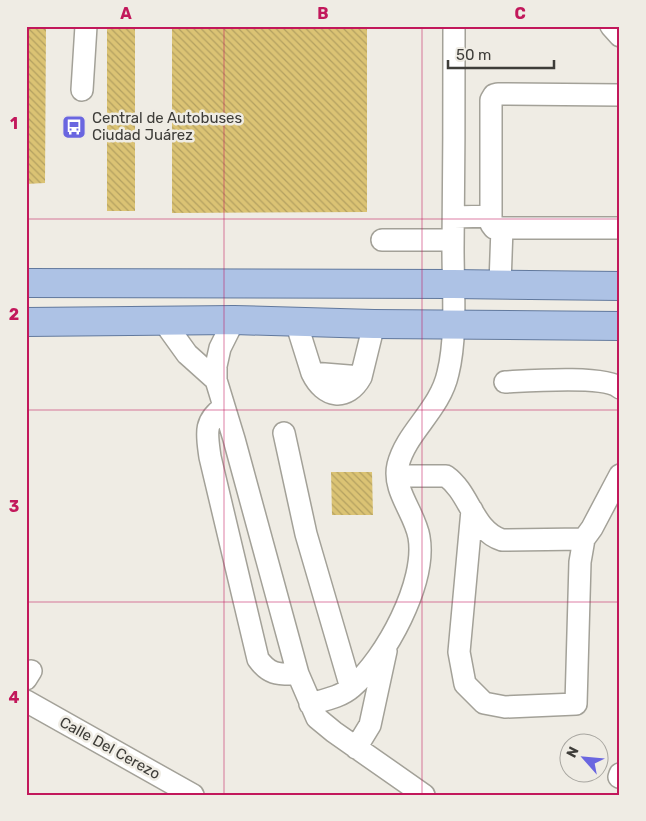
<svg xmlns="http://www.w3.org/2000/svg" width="646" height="821" font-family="Rubik,sans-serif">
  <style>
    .building { fill: url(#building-back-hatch) }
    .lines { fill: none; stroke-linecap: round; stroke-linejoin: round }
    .minor-casing { stroke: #a3a198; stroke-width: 24 }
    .major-casing { stroke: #62799d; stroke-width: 30 }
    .minor { stroke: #fff; stroke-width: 21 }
    .major { stroke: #adc2e5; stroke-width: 28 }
    .grid { fill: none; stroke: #c2185b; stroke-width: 1; stroke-opacity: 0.55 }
    .labels { text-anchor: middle; stroke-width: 5; stroke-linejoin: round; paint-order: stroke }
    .poi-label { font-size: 15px; fill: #3e3d39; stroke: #efece4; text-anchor: start }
    .street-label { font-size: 15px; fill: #3e3d39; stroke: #efece4 }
    .neatline { fill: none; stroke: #c2185b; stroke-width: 2 }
    .grid-label { font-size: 16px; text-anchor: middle; font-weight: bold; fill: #c2185b }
  </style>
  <defs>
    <pattern id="building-back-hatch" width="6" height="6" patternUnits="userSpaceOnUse" patternTransform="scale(1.25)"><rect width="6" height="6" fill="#dbc374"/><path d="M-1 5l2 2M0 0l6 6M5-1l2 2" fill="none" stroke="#b3a060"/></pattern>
  </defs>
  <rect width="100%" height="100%" fill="#efece4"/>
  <path class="building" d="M26 26H46L45 183 26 184Z
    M107 26H135V211H107Z
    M172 26H367V212L172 213Z
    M331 472H372L373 515H332Z"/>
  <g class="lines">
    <g class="minor-casing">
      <path id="minor" d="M611 26 620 36
        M82 90 86 26
        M620 95 498 94 494 95 491 100V224L494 228H620
        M454 217 491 216
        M382 240H453
        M500 284 502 228
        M234 320 220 348 216 366V380L234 439 298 674 317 718 334 732 424 795
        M164 322 187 354 216 380
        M296 322 312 373 361 377 374 324
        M312 373C324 398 347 402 361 377
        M505 382C526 381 605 375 620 388
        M224 407C203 421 207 435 210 457L258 659C270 676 280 674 298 674
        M284 433 306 534 351 688
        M398 476H446C470 493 473 531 502 540L584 539
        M472 510 459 652 465 684 484 703 505 707 576 704 580 562 584 539 592 528 620 475
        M26 679 31 671
        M26 701 193 795
        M310 704C324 700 341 697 352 687 386 658 427 582 419 537 415 513 392 490 398 465 406 432 440 410 448 373 457 337 453 287 453 249 454 175 454 100 454 26
        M356 748 370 725 386 651
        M619 777 620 774"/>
    </g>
    <g class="major-casing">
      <path id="major" d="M26 283 453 284 620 286
        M26 322 234 320 374 324 620 326"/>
    </g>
    <use href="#minor" class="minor"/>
    <use href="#major" class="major"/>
  </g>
  <path class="grid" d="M224 26V795M422 26V795M26 219H620M26 410H620M26 602H620"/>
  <defs>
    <g id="bus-square" transform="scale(1.25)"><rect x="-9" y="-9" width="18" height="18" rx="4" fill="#6a66e0" stroke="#efece4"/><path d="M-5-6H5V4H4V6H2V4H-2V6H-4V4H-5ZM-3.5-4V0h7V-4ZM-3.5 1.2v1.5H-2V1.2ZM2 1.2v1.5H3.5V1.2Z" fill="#fff"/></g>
  </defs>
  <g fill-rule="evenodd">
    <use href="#bus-square" x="74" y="127"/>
  </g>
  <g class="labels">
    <g class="poi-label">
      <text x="92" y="123">Central de Autobuses<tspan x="92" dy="17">Ciudad Juárez</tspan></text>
    </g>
    <g class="street-label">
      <text transform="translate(110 748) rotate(29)" y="5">Calle Del Cerezo</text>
    </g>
  </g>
  <rect width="646" height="821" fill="none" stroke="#efece4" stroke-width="55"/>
  <g transform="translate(584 758) rotate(297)"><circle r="24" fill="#efece4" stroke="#a8a6a0"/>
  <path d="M0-4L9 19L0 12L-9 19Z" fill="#6a66e0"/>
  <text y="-8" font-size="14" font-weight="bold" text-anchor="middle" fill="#3e3d39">N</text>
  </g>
  <path d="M448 60v8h106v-8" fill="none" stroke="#3e3d39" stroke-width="2.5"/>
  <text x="456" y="60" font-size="15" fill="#3e3d39" stroke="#efece4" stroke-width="4" paint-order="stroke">50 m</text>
  <rect x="28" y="28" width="590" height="766" class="neatline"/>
  <g class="grid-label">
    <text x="126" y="19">A</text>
    <text x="323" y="19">B</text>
    <text x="520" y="19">C</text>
    <text x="14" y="129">1</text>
    <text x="14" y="320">2</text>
    <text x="14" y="512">3</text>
    <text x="14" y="703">4</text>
  </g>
</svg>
